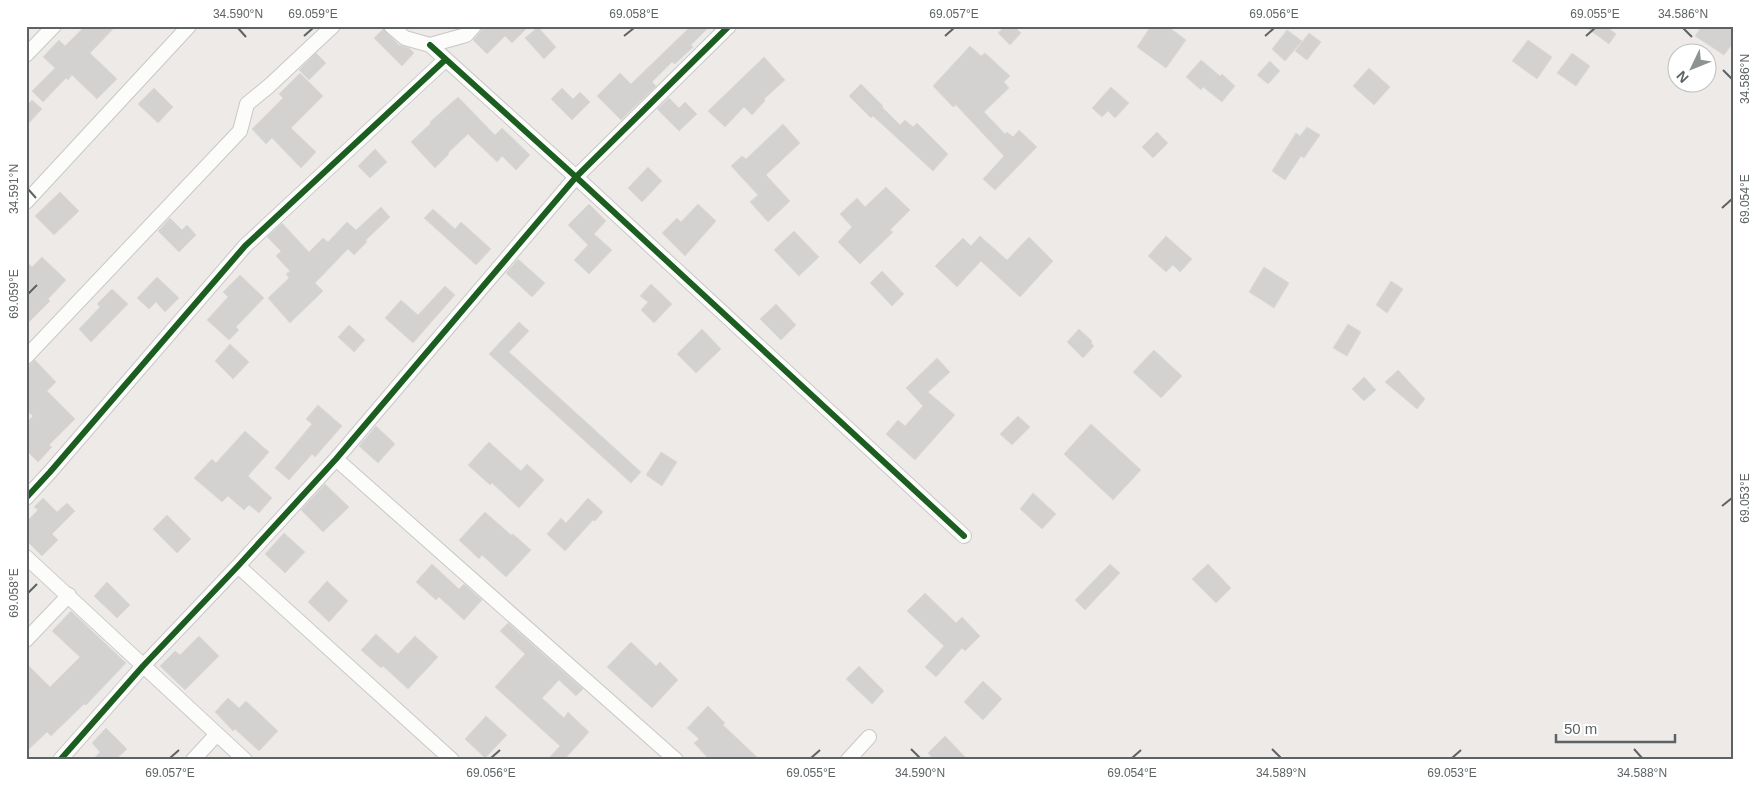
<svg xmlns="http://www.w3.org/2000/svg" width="1759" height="786" font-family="Helvetica,sans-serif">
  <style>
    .building { fill: #d4d2d1; stroke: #dcd9d6 }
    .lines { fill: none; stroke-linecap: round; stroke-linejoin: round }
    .minor-casing { stroke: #c7c8c7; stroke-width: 16 }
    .minor { stroke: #fcfcfb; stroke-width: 14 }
    .cycleway-casing { stroke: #fff; stroke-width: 9 }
    .cycleway { stroke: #1b5e20; stroke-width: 6 }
    .ticks { fill: none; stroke: #5d6365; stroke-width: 2 }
    .neatline { fill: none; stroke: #5d6365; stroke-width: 2 }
    .ticks-label { font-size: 12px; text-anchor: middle; fill: #5d6365 }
  </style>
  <rect width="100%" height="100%" fill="#edeae7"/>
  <path class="building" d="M85 26H116L90 53 117 79 97 99 72 75 68 80 66 78 43 102 32 91 55 68 43 57 59 40 65 46Z
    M483 26H529L512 43 505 36 487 54 473 40 481 31Z
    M691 26H710L691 45 693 47 675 64 672 62 652 82 656 86 621 120 597 96 620 73 631 84Z
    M1005 26H1014L1021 33 1010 45 998 33Z
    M1151 26H1167L1186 40 1166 68 1137 47Z
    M1584 26H1606L1616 34 1609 44Z
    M1702 26H1727L1733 30V43L1724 55 1695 36Z
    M538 27 556 47 544 59 525 38Z
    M383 29 399 45 409 48 414 53 402 66 374 38Z
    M1287 30 1302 41 1285 61 1272 49Z
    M1309 33 1321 42 1307 60 1295 51Z
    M1528 40 1552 57 1537 79 1512 61Z
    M970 46 981 56 985 53 1010 76 1004 82 1009 88 984 112 1005 134 1007 132 1013 137 1019 130 1037 147 995 190 983 179 1004 156 956 105 953 107 933 86Z
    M316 53 326 63 309 80 299 70Z
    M1572 53 1590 66 1576 86 1557 73Z
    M764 57 785 80 764 99 765 101 752 115 744 107 725 127 708 111Z
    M1201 60 1220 76 1222 74 1235 86 1222 102 1203 87 1201 90 1186 77Z
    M1270 61 1280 71 1268 84 1257 75Z
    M1369 68 1390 87 1374 105 1353 86Z
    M300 73 323 96 291 128 316 152 301 168 272 138 266 144 252 129 283 98 279 94Z
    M861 84 883 106 882 107 900 125 905 120 913 127 917 123 948 154 933 171 873 116 871 118 849 96Z
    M1111 87 1129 103 1115 118 1108 111 1102 117 1092 108Z
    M154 88 173 107 158 123 138 104Z
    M562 88 573 99 580 92 590 102 572 120 551 99Z
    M458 97 495 135 502 128 530 155 516 170 502 156 497 162 468 134 448 153 449 154 435 168 411 142 431 123 430 122Z
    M669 98 679 108 685 102 697 114 679 131 657 109Z
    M32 100 42 109 26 126V106Z
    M783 124 800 143 766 175 790 201 768 222 750 202 758 195 731 166 742 156 746 159Z
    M1307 127 1320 135 1304 158 1301 156 1285 180 1272 171 1296 133 1300 136Z
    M1157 132 1168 143 1153 158 1142 147Z
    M375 149 387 162 370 178 358 166Z
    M648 167 662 181 642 202 628 188Z
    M886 187 910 210 890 230 893 232 860 264 838 242 852 227 840 214 857 198 865 207Z
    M60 192 79 211 54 235 35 216Z
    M589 204 606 221 594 234 612 250 589 274 574 260 588 245 568 225Z
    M698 204 716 221 685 256 662 233 677 218 681 222Z
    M381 207 390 217 366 240 367 242 354 255 348 249 315 283 323 291 290 323 268 298 289 278 286 274 290 271 276 256 281 251 267 237 282 223 309 252 323 238 328 242 347 222 356 230Z
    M433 209 455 229 461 222 491 249 476 265 424 218Z
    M170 218 182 230 187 225 196 235 179 252 158 231Z
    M794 231 819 257 799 276 774 250Z
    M980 236 1007 260 1029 237 1053 261 1020 297 981 261 957 287 935 266 963 238 971 246Z
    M1166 236 1192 259 1180 272 1173 265 1166 272 1148 256Z
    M42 257 66 280 48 299 50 301 26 325V261L32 267Z
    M518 259 545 283 532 297 506 273Z
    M1264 267 1289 283 1274 308 1249 292Z
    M882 271 904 294 892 306 870 283Z
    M240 275 264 298 236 327 239 330 229 340 207 320 228 297 223 292Z
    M157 277 179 298 165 312 156 302 149 309 137 298Z
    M1391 281 1403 289 1387 313 1376 305Z
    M651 284 672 304 654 323 641 310 648 302 640 296Z
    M445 286 455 295 413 343 385 318 401 300 418 315Z
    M112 289 128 304 91 342 79 329 100 307 97 304Z
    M776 304 796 325 781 340 760 319Z
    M519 322 529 331 509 352 641 472 631 483 489 354Z
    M1348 324 1361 332 1347 356 1333 348Z
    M349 325 365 340 354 352 338 337Z
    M702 329 721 349 696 373 677 354Z
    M1079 329 1092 341 1091 343 1094 346 1083 358 1067 342Z
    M230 344 249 362 233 379 215 361Z
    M1154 350 1182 376 1161 398 1133 372Z
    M937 358 950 372 928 392 955 415 915 460 886 434 898 420 905 426 923 406 906 388Z
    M35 360 56 382 47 391 75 419 49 445 52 447 38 462 26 450V423L33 416 26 410V368Z
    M1398 370 1425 399 1417 409 1385 382Z
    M1364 377 1376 390 1364 401 1352 389Z
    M318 405 342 426 315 457 312 454 289 480 275 468 312 424 306 419Z
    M1018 416 1030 427 1012 445 1000 434Z
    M1091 424 1141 470 1113 500 1064 454Z
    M376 426 395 444 378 463 359 446Z
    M245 431 269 452 248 476 272 498 259 513 249 505 244 510 228 496 222 502 194 478 212 459 216 463Z
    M489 442 521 471 527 464 544 480 519 508 492 483 490 485 468 465Z
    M661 452 677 462 662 486 646 475Z
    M325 484 349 507 323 532 301 510Z
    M1033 493 1056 514 1042 529 1020 509Z
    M43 498 57 512 67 503 75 511 52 534 58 540 42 556 26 540V522L38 510 34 507Z
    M588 498 603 512 595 521 593 520 565 551 547 534 561 518 566 523Z
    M485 512 511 535 513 534 531 550 506 577 482 555 479 559 459 540Z
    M167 515 191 539 177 553 153 529Z
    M284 533 305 552 285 573 265 554Z
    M432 564 459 589 464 584 482 600 464 620 439 597 436 600 416 582Z
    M1110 564 1120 573 1085 610 1075 600Z
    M1208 564 1231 588 1216 603 1192 579Z
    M327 581 348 601 329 622 308 602Z
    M107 582 130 605 117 618 94 596Z
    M925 593 956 623 962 617 980 636 965 651 962 648 936 677 925 667 944 646 907 611Z
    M71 611 126 663 86 705 84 704 51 736 47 732 26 752V663L50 687 80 657 52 631Z
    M508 623 583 689 576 696 559 680 542 698 564 718 568 712 589 732 564 760H547L560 746 495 687 525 654 500 631Z
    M376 634 398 654 415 636 438 657 408 689 383 666 381 668 361 650Z
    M199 636 219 656 185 690 160 666 175 651 180 655Z
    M631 642 656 666 660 662 678 680 652 708 607 667Z
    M859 666 884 691 872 704 846 679Z
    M983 681 1002 699 983 720 964 702Z
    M228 698 239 708 246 701 278 731 259 751 235 729 233 731 215 712Z
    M708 706 725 723 723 725 760 760H710L694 743 699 739 687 728Z
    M486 716 507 735 485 758 465 739Z
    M106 728 127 749 115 760H92L100 752 92 743Z
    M945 736 968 760H934L928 753Z"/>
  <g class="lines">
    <g class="minor-casing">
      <path id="minor" d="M391 26 405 38 430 45 466 35 474 26
        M430 45 576 177 964 536
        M26 55 54 26
        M26 202 189 26
        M26 357 240 131 247 104 269 86 333 26
        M336 459 676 760
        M26 498 50 472 245 246 445 60
        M26 557 245 760
        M238 566 452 760
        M26 640 69 595
        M60 760 143 666 238 566 336 459 576 177 729 26
        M193 760 217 734
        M848 760 869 737"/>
    </g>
    <use href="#minor" class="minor"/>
    <g class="cycleway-casing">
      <path id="cycleway" d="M430 45 576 177 964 536
        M26 498 50 472 245 246 445 60
        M60 760 143 666 238 566 336 459 576 177 729 26"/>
    </g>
    <use href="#cycleway" class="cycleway"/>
  </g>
  <path class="ticks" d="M238 28 246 37M1683 28 1692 37M304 36 313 28M624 36 634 28M945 36 954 28M1265 36 1274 28M1586 36 1595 28M1723 70 1732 79M28 189 36 198M1722 208 1732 199M28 294 37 285M1722 506 1732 498M28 593 37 584M911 749 920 758M1272 749 1281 758M1634 749 1642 758M170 758 179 750M491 758 500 750M811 758 820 750M1132 758 1141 750M1452 758 1461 750"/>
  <rect width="1759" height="786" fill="none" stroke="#ffffff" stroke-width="55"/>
  <g transform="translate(1692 68) rotate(227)"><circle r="24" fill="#ffffff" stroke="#bec1c1"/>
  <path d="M0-4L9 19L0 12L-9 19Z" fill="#8f9292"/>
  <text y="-8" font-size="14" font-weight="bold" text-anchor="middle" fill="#5d6365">N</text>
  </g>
  <path d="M1556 734v8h119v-8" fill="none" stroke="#5d6365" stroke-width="2.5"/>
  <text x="1564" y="734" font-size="15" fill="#5d6365" stroke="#ffffff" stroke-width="4" paint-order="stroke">50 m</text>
  <rect x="28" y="28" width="1704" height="730" class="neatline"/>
  <g class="ticks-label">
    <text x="238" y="18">34.590°N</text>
    <text x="313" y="18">69.059°E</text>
    <text x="634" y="18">69.058°E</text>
    <text x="954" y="18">69.057°E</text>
    <text x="1274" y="18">69.056°E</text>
    <text x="1595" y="18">69.055°E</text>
    <text x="1683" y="18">34.586°N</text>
    <text transform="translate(1745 79) rotate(-90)" y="4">34.586°N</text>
    <text transform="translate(14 189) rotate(-90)" y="4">34.591°N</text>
    <text transform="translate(1745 199) rotate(-90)" y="4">69.054°E</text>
    <text transform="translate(14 294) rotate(-90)" y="4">69.059°E</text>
    <text transform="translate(1745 498) rotate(-90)" y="4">69.053°E</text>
    <text transform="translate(14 593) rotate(-90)" y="4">69.058°E</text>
    <text x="170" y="777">69.057°E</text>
    <text x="491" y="777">69.056°E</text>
    <text x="811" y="777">69.055°E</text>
    <text x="920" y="777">34.590°N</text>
    <text x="1132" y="777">69.054°E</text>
    <text x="1281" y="777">34.589°N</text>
    <text x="1452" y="777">69.053°E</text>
    <text x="1642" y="777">34.588°N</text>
  </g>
</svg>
